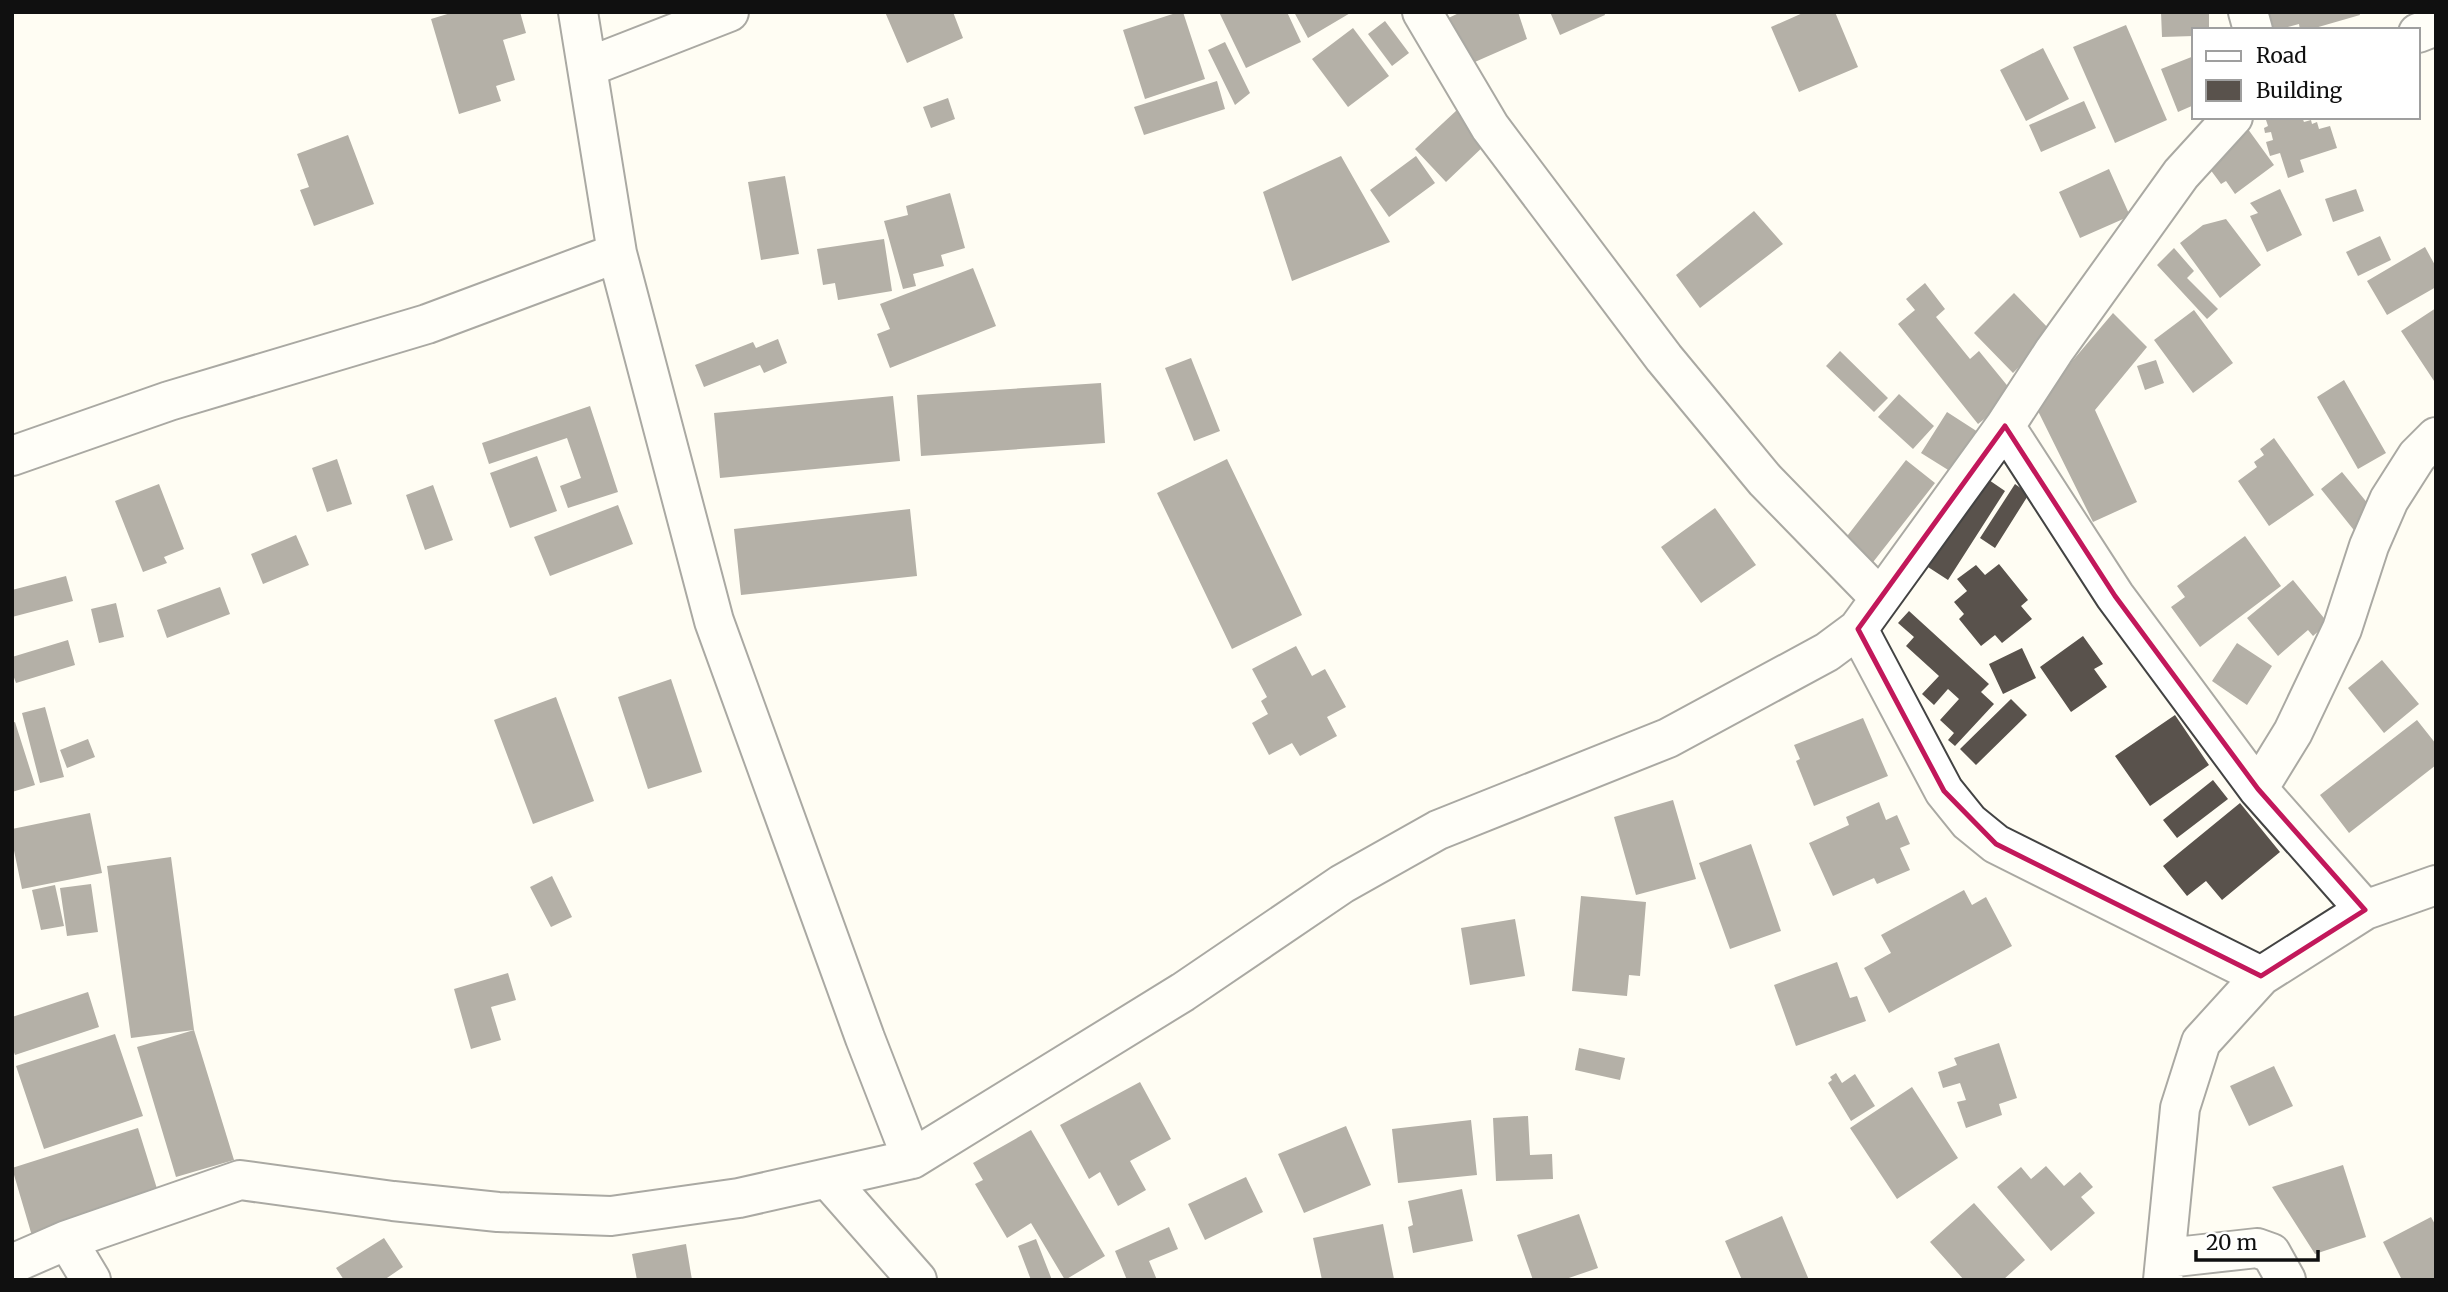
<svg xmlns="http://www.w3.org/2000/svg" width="2448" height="1292" font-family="Merriweather,serif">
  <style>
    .building { fill: #59524c }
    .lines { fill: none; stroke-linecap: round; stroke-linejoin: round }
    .minor-casing { stroke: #434343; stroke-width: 42 }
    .minor { stroke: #fff; stroke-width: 38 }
    .marked { fill: none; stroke: #c2185b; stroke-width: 5; stroke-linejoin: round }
  </style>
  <rect width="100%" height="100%" fill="#fffdf3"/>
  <path class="building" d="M454 12H520L526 33 503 40 515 80 496 86 501 101 459 114 431 19Z
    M885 12H953L963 38 907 63Z
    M1179 12H1183L1205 79 1145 99 1123 30Z
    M1219 12H1287L1301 42 1246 68Z
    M1294 12H1352L1308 38Z
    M1461 12H1518L1527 39 1468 65 1440 22Z
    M1550 12H1604L1605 15 1560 35Z
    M1805 12H1835L1858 67 1799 92 1771 27Z
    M2161 12H2209V30H2194V36L2162 37Z
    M2262 12H2359L2360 15 2308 30H2300L2299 24 2277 30H2266Z
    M1385 21 1409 53 1392 66 1368 34Z
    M2126 25 2167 120 2115 143 2073 47Z
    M1353 28 1389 76 1348 107 1312 59Z
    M1225 42 1250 93 1235 105 1208 50Z
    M2043 48 2069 99 2026 121 2000 70Z
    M2194 56V105L2178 112 2161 69Z
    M1217 81 1225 109 1144 135 1134 107Z
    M948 98 955 119 931 128 923 107Z
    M2084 101 2096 128 2041 152 2029 125Z
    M1457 110 1487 143 1446 182 1415 149Z
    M2265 117 2278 119 2302 117 2304 122 2311 120 2312 124 2317 122 2319 129 2330 126 2337 148 2300 160 2304 172 2288 178 2280 153 2270 156 2266 142 2273 140 2271 132 2265 133 2264 128 2268 126Z
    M2245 125 2274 165 2235 194 2226 181 2221 184 2201 157Z
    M348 135 374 204 314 226 300 190 309 187 297 154Z
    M1341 156 1390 242 1292 281 1263 192Z
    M1416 156 1435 183 1389 217 1370 190Z
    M2109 169 2130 216 2080 238 2059 192Z
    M785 176 799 254 761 260 748 182Z
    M2280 189 2302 235 2267 252 2250 216 2258 213 2250 203Z
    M2356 189 2364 211 2333 222 2325 199Z
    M950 193 965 248 941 255 944 266 913 274 916 286 903 289 884 221 908 215 906 206Z
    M1754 211 1783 244 1700 308 1676 275Z
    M2226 219 2261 265 2220 298 2180 243 2203 225Z
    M2380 236 2391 260 2358 276 2346 252Z
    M884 239 892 291 838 300 835 283 823 285 817 249Z
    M2425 247 2436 267V287L2387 315 2367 281Z
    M2174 248 2194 271 2187 278 2218 309 2207 319 2157 265Z
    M973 268 996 326 890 368 877 334 890 329 880 304Z
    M1925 283 1945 309 1936 317 1970 359 1979 351 2015 395 1978 424 1898 324 1915 310 1906 299Z
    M2014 293 2053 333 2013 373 1974 333Z
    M2436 308V384L2401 331Z
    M2194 310 2233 363 2193 393 2154 340Z
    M2113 313 2147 347 2095 410 2137 502 2093 522 2035 405Z
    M778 339 787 363 764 373 760 365 704 387 695 365 753 342 756 348Z
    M1840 351 1888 398 1874 412 1826 366Z
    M1191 358 1220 431 1194 441 1165 368Z
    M2156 360 2164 383 2145 390 2137 366Z
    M2344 380 2386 453 2358 469 2317 397Z
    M1101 383 1105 443 921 456 917 395Z
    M1899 394 1934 426 1913 449 1878 417Z
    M893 396 900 461 720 478 714 413Z
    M590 406 618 492 568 508 560 486 581 478 567 438 489 464 482 443Z
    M1947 412 1978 432 1953 473 1921 453Z
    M2274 438 2314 495 2269 526 2238 481 2257 467 2254 462 2264 455 2260 449Z
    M537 456 557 511 510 528 490 473Z
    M337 459 352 504 327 512 312 468Z
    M1227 459 1302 615 1232 649 1157 493Z
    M1906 460 1935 483 1870 566 1841 544Z
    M2342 472 2378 516 2357 534 2321 489Z
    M1986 478 2005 491 1948 580 1928 567Z
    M159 484 184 549 164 557 167 563 143 572 115 501Z
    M2015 484 2029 494 1995 548 1980 538Z
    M433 485 453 540 425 550 406 495Z
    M618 505 633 544 550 576 534 537Z
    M1715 508 1756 565 1701 603 1661 547Z
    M910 509 917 576 741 595 734 529Z
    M296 535 309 565 263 584 251 554Z
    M2245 536 2281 586 2200 647 2171 607 2185 597 2177 586Z
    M1999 564 2028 600 2021 606 2032 619 2002 643 1995 635 1981 646 1959 619 1964 614 1954 602 1967 591 1957 579 1976 565 1985 575Z
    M66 576 73 601 12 617V590Z
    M2293 580 2328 623 2313 636 2308 630 2278 656 2247 618Z
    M220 587 230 614 167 638 157 610Z
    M116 603 124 637 99 643 91 609Z
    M1909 611 1989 684 1981 692 1994 704 1955 746 1948 740 1954 733 1940 720 1959 699 1948 689 1934 705 1922 694 1939 676 1906 646 1914 637 1898 623Z
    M2083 636 2103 664 2094 669 2107 687 2071 712 2040 667Z
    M68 640 75 665 16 683 12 672V657Z
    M2237 643 2272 666 2247 705 2212 681Z
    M1296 646 1312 676 1325 669 1346 707 1327 717 1337 736 1300 756 1292 743 1269 755 1252 723 1268 714 1261 701 1267 697 1252 669Z
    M2022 648 2036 678 2003 694 1989 664Z
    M2382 660 2419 704 2384 733 2348 688Z
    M671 679 702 772 648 789 618 697Z
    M556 697 594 801 533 824 494 720Z
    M2011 699 2027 715 1976 765 1960 749Z
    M45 707 64 777 40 783 22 713Z
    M2175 715 2209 765 2150 806 2115 756Z
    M1863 718 1888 776 1814 806 1796 761 1800 759 1794 745Z
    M2417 720 2436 744V765L2349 833 2320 795Z
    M15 722 35 785 12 792V723Z
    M88 739 95 757 67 768 60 750Z
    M2213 780 2228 799 2177 838 2163 820Z
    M1673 800 1696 879 1636 895 1614 817Z
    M1879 802 1886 820 1897 815 1910 844 1900 848 1910 870 1877 884 1874 878 1833 896 1809 843 1849 825 1846 817Z
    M2240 803 2280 852 2222 900 2206 881 2187 896 2163 866Z
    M90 813 102 873 22 889 12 841V829Z
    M1751 844 1781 931 1730 949 1699 863Z
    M171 857 194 1030 131 1038 107 866Z
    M552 876 572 917 551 927 530 887Z
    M91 884 98 932 67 936 60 888Z
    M55 885 64 926 41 930 32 890Z
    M1964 890 1972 905 1986 897 2012 946 1889 1013 1864 968 1891 953 1881 935Z
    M1581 896 1646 902 1640 976 1629 975 1627 996 1572 991Z
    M1515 919 1525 976 1470 985 1461 928Z
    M1837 962 1850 998 1857 996 1866 1021 1796 1046 1774 985Z
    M508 973 516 1000 491 1007 501 1040 471 1049 454 989Z
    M88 992 99 1027 15 1055 12 1047V1017Z
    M194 1030 234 1160 176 1177 137 1047Z
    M115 1034 143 1116 44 1149 16 1066Z
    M1999 1043 2017 1098 1999 1104 2002 1115 1966 1128 1957 1102 1966 1100 1960 1083 1943 1088 1938 1072 1957 1065 1954 1058Z
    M1579 1048 1625 1058 1620 1080 1575 1070Z
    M2274 1066 2293 1106 2249 1126 2230 1086Z
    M1836 1073 1842 1083 1855 1074 1875 1106 1851 1121 1828 1083 1832 1080 1830 1077Z
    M1140 1082 1171 1139 1130 1161 1146 1190 1118 1206 1100 1172 1089 1179 1060 1125Z
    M1912 1087 1958 1158 1897 1199 1850 1128Z
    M1528 1116 1530 1155 1552 1154 1553 1179 1496 1181 1493 1118Z
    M1471 1120 1477 1175 1398 1183 1392 1129Z
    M1346 1126 1371 1185 1304 1213 1278 1154Z
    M138 1128 159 1195 32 1236 12 1168Z
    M1031 1130 1105 1256 1065 1280 1031 1223 1007 1238 975 1184 983 1180 973 1163Z
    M2343 1165 2366 1237 2315 1254 2272 1187Z
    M2046 1166 2064 1186 2080 1172 2093 1187 2081 1197 2095 1213 2051 1251 1997 1187 2021 1167 2031 1179Z
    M1246 1177 1263 1212 1205 1240 1188 1204Z
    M1462 1189 1473 1241 1413 1253 1408 1227 1413 1225 1408 1201Z
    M1974 1203 2025 1260 2003 1280H1964L1930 1242Z
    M1579 1214 1598 1268 1563 1280H1533L1517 1235Z
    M1782 1216 1809 1280H1742L1725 1241Z
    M2431 1217 2436 1226V1280H2402L2383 1242Z
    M1383 1224 1394 1279 1322 1280 1313 1238Z
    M1169 1227 1178 1249 1149 1261 1157 1280H1127L1115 1251Z
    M384 1238 403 1267 384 1280H344L336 1268Z
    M1036 1239 1052 1280H1031L1018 1246Z
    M686 1244 692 1280H637L632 1254Z"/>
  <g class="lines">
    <g class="minor-casing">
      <path id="minor" d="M578 12 617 253 714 621 865 1038 912 1159
        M1422 12 1490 127 1664 358 1765 480 1880 598
        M2248 12 2253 30
        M2418 33 2436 26
        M588 67 729 12
        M2005 426 2115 596 2258 789 2365 910
        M12 456 169 401 427 324 617 253
        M1858 629 1944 791 1969 822 1996 844 2261 976
        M2258 789 2293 732 2342 629 2369 546 2389 500 2417 456 2436 437
        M828 1179 917 1280
        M67 1240 91 1280
        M2167 1258 2257 1248 2271 1253 2286 1280
        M12 1264 67 1240 240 1180 393 1201 498 1212 611 1216 739 1198 912 1159 1183 992 1342 884 1438 830 1668 738 1827 652 1858 629 2005 426 2054 351 2181 174 2233 117
        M2163 1280 2180 1108 2201 1042 2261 976 2365 910 2436 885"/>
    </g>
    <use href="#minor" class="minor"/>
  </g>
  <path d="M0 0H2448V1292H0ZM2005 426 2115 596 2258 789 2365 910 2261 976 1996 844 1944 791 1858 629Z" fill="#fffdf3" fill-opacity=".55" fill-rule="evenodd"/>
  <path class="marked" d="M2005 426 2115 596 2258 789 2365 910 2261 976 1996 844 1944 791 1858 629Z"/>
  <rect width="2448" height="1292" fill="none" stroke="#101010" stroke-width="28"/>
  <rect x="2192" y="28" width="228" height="91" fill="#ffffff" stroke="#9f9f9f" stroke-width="2"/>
  <rect x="2206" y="51" width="35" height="10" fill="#ffffff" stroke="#9f9f9f" stroke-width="2"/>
  <text x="2256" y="63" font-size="21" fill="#101010">Road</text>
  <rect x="2206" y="80" width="35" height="21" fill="#59524c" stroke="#9f9f9f" stroke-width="2"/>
  <text x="2256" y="98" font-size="21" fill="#101010">Building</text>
  <path d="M2196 1250v10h122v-10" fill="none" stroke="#101010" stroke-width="3.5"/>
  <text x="2206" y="1250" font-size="21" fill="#101010" stroke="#ffffff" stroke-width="5" paint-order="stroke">20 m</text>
</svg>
